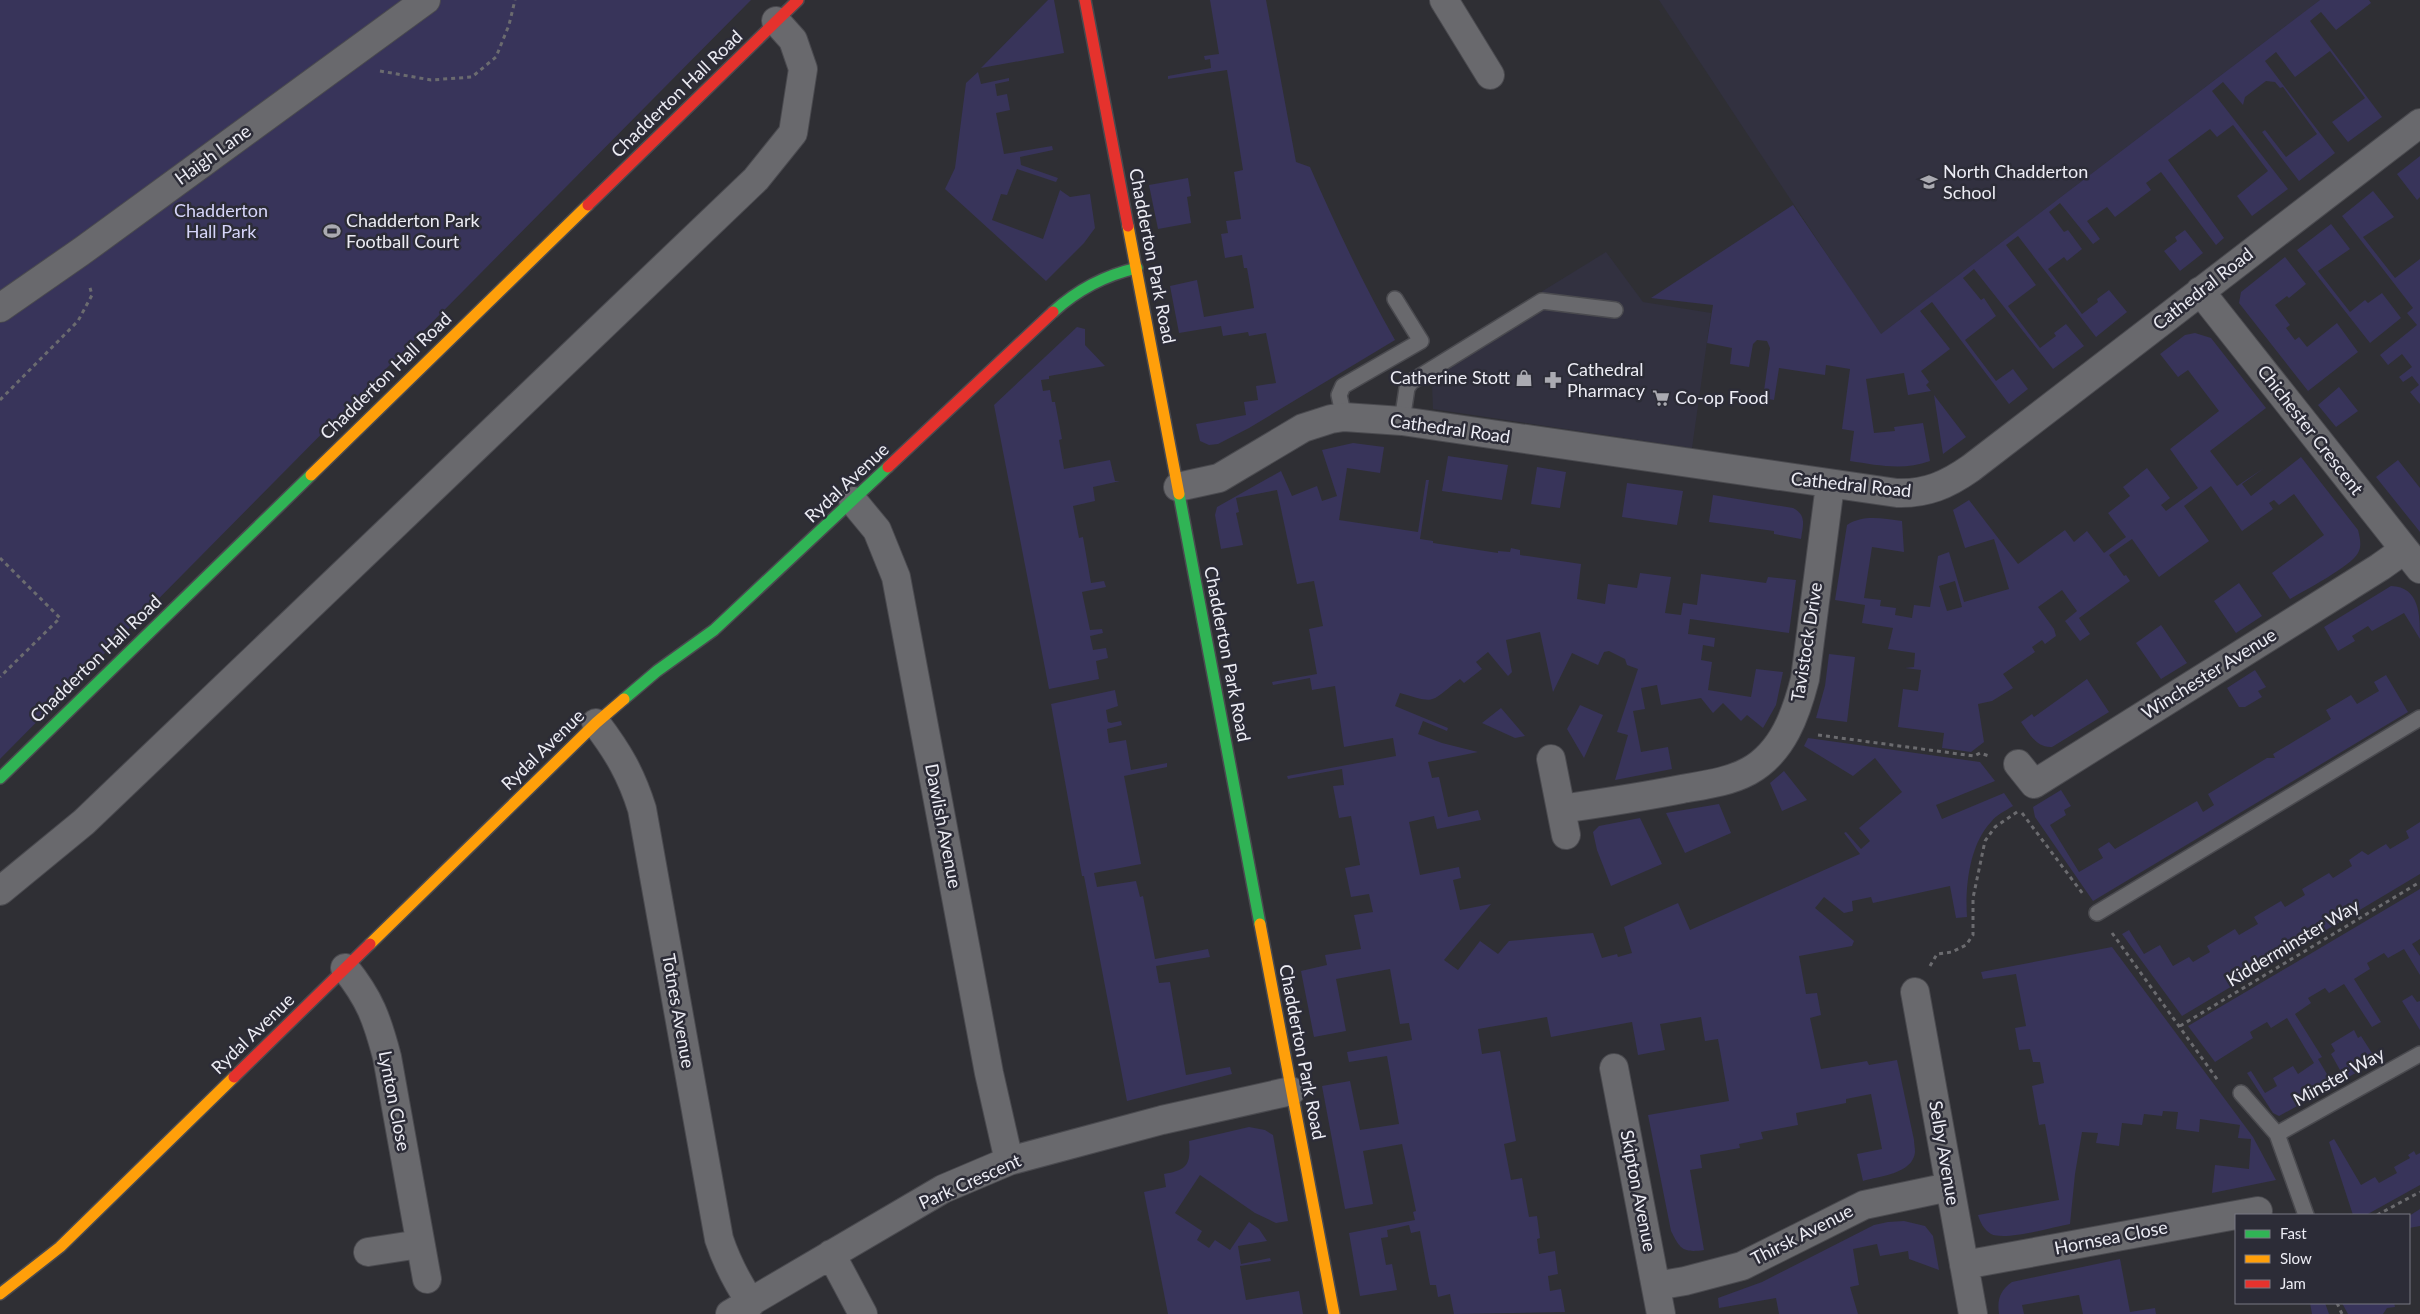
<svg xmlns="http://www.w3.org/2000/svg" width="2420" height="1314" font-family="Lato,sans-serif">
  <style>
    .built { fill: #323140 }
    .green { fill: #38345a; fill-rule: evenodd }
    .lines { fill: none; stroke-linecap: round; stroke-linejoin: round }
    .lane-casing { stroke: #4a4a4f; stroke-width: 18 }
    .street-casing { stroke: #4a4a4f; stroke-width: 30 }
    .fast-casing { stroke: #4a4a4f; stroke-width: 14 }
    .slow-casing { stroke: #4a4a4f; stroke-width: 14 }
    .jam-casing { stroke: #4a4a4f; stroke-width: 14 }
    .path { stroke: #6b6b6f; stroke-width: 3; stroke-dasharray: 4 4; stroke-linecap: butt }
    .lane { stroke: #69696d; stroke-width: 15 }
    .street { stroke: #69696d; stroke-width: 28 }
    .fast { stroke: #30b455; stroke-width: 11 }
    .slow { stroke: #ff9f0a; stroke-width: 11 }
    .jam { stroke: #e5322d; stroke-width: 11 }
    .labels { text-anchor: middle; stroke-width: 5; stroke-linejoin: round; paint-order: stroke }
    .street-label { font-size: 18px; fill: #ececf4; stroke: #2c2c37 }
    .poi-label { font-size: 18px; fill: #ececf4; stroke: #2c2c37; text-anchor: start }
    .park-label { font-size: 18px; fill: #d6d5f9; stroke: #2c2c37 }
  </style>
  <rect width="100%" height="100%" fill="#2f2f34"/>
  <path class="built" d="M1659 0H2320L1880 335Z
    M1606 252 1643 302 1711 313 1692 448 1433 409 1431 360Z"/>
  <path class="green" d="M0 0H751L0 759Z
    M1048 0H1054L1064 53 981 68Z
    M1210 0H1266L1296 162 1310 167C1336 226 1363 284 1395 340L1249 428 1218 444 1209 445 1200 441 1196 424 1246 415 1244 402 1258 400 1256 386 1276 383 1266 333 1249 336 1248 332 1223 336 1221 326 1179 333 1170 286 1197 280 1204 317 1254 308 1247 268H1244L1242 255 1225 258 1221 234 1228 233 1226 221 1241 219 1234 172 1243 170 1227 70 1168 79V76L1211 68 1210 59 1205 60 1204 56 1219 54Z
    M2320 0H2369L2371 3 2336 30 2321 12 2310 21 2382 117 2348 142 2332 122 2365 98 2330 51 2295 77 2276 52 2265 61 2335 153 2299 181 2262 132 2265 130 2286 157 2317 134 2283 87 2280 88 2275 82 2266 81 2245 97 2243 105 2223 82 2212 91 2288 189 2252 216 2237 196 2268 171 2233 125 2217 137 2210 129 2168 160 2224 238 2216 245 2161 172 2146 183 2151 190 2115 217 2107 207 2087 221 2100 239 2093 244 2060 203 2049 212 2064 232 2068 230 2082 249 2067 261 2064 257 2048 269 2082 314 2098 302 2097 299 2109 290 2127 312 2096 337 2018 236 2006 245 2036 285 2008 306 2040 348 2056 336 2054 333 2066 324 2084 346 2053 369 1974 269 1963 278 1981 300 1984 298 1996 316 1965 340 1996 381 2013 369 2028 389 2009 404 1932 302 1920 311 1950 349 1921 371 1929 382 1926 385 1931 391 1908 395 1904 373 1866 379 1874 433 1895 431 1894 427 1923 423 1930 461C1903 471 1877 465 1850 461L1854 431 1842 429 1850 369 1826 365 1825 375 1779 368 1774 400 1763 398 1770 348 1767 341 1757 340 1753 344 1749 367 1730 364 1732 348 1707 343 1713 305 1651 298 1793 205 1881 334Z
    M978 72 981 84 1009 78V81L995 84 997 96 1007 94 1010 110 996 113 1004 154 1052 146 1053 150 1020 157 1021 165 1058 178 1056 182 1017 169 1007 195 1001 194 992 220 1043 239 1060 190 1070 197 1090 194 1095 228 1084 243 1046 281 945 189 955 168 966 83Z
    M2420 156V197L2417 200 2397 174Z
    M1188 178 1191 196 1187 197 1191 223 1158 229 1149 185Z
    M2373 191 2394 217 2363 237 2395 278 2420 259V404L2410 392 2419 385 2412 376 2403 382 2399 377 2412 367 2402 354 2388 365 2380 355 2417 325 2407 313 2413 308 2342 216Z
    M2331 224 2350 249 2318 271 2350 312 2365 300 2368 303 2382 293 2401 318 2370 343 2297 250Z
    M2185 230 2203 253 2180 271 2164 251 2177 241 2175 237Z
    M2285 257 2306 284 2289 298 2287 296 2275 305 2290 325 2286 328 2295 340 2299 337 2307 347 2337 323 2358 352 2308 391 2239 303 2241 292Z
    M1077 327 1085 329V345L1105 366 1049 376V379L1041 380 1043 391 1050 390 1052 402H1055L1062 439 1059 440 1064 469 1110 460 1115 481H1120L1093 487 1095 501 1073 506 1079 538 1083 537 1091 583 1104 581 1106 587 1082 592 1090 630 1102 629 1103 633 1090 636 1093 650 1106 648 1108 658 1096 661 1099 679 1049 689 994 405Z
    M2195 333 2211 338 2266 408 2210 451 2237 486 2264 468 2242 484 2251 496 2301 457 2358 530C2360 538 2362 546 2358 553 2350 567 2305 590 2290 599L2272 573 2324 535 2294 494 2279 505 2274 500 2269 503 2273 509 2242 531 2211 486 2184 506 2209 541 2159 577 2132 539 2109 555 2124 576 2126 575 2130 581 2079 618 2090 634 2080 641 2065 621 2077 611 2062 590 2038 607 2054 629 2056 636 2045 644 2042 640 2032 647 2035 652 2003 674 2013 688 1992 701 1978 704 1984 742 1971 752 1942 748 1944 733 1898 727 1903 689 1918 691 1921 670 1905 668 1914 667 1915 653 1888 649 1893 628 1862 623 1865 605 1835 600 1847 525C1864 514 1883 519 1902 521L1904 552 1872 547 1864 598 1881 600 1880 606 1896 608 1895 615 1912 618 1914 605 1930 607 1938 556 1949 552 1964 602 2009 589 1994 539 1965 548 1953 510 1969 500 2018 564 2065 530 2074 542 2087 531 2104 553 2126 537 2108 513 2130 496 2123 487 2147 468 2170 498 2161 505 2166 511 2198 488 2170 449 2219 411 2188 370 2178 377 2160 354 2185 335ZM1955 581 1962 607 1947 611 1939 586Z
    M2339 387 2358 411 2336 427 2318 405Z
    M1934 395 1966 437 1943 454Z
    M1353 443 1384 447 1380 473 1347 468 1339 520 1418 532 1426 480H1429L1420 539 1433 541V543L1498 553V551L1510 552 1511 548 1520 550V555L1581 564 1577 599 1605 604 1608 584 1637 588 1640 573 1671 577 1665 613 1681 615 1683 603 1697 605 1701 574 1766 583 1768 577 1796 580 1789 633 1690 619 1688 634 1715 638 1714 647 1703 645 1701 660 1712 662 1708 690 1751 697 1756 669 1783 672 1776 705 1763 728 1747 715 1741 721 1723 703 1713 713 1701 698 1661 705 1657 685 1641 688 1645 709 1633 711 1641 752 1668 747 1672 769 1615 780 1628 735 1617 732 1638 669 1627 665 1625 659 1609 651 1604 652 1598 665 1572 653 1553 692 1540 632 1506 640 1512 672 1508 676 1488 652 1476 662 1482 669 1464 683 1460 679C1429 703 1437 704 1400 693L1395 706 1448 728 1447 731 1423 721 1418 734 1442 743 1478 752 1428 762 1432 778 1439 777 1448 817 1478 810 1481 820 1437 829 1434 816 1409 822 1420 875 1459 867 1461 878 1453 880 1460 910 1491 904 1444 960 1458 970 1480 941 1498 954 1509 941 1593 933 1602 958 1617 954 1618 957 1632 953 1624 927 1678 903 1690 930 1860 854 1844 833 1846 832 1861 849 1870 841 1859 828 1902 792 1875 758 1853 776 1804 746 1808 738 1980 762 1995 781 1936 805 1942 819 2004 793 2013 806C2005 811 1996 815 1991 822 1969 845 1965 888 1967 917L1956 918 1950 886 1873 903 1871 897 1852 901 1853 911 1844 913 1824 897 1815 908 1854 941 1852 946 1799 956 1806 994 1817 993 1821 1015 1810 1018 1821 1069 1867 1061 1869 1065 1897 1060 1914 1140C1914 1144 1915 1148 1915 1152 1913 1174 1879 1176 1863 1181L1857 1154 1882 1149 1871 1094 1846 1099V1103L1796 1113 1798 1125 1761 1132 1763 1139 1739 1144 1740 1148 1700 1155 1702 1168 1690 1170 1704 1250C1683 1253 1680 1249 1671 1231L1648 1115 1729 1101 1718 1039 1705 1041 1701 1017 1660 1024 1665 1050 1638 1055 1632 1022 1551 1037 1547 1017 1478 1029 1482 1054 1500 1051 1516 1141 1504 1144 1511 1180 1522 1178 1529 1217 1537 1216 1540 1238 1537 1239 1539 1254 1555 1251 1558 1274 1548 1276 1550 1291 1561 1289 1565 1312 1454 1314 1450 1294 1438 1297 1436 1285H1430L1420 1231 1411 1233 1409 1225 1387 1230 1388 1237 1381 1238 1386 1265 1392 1264 1397 1290 1360 1296 1349 1233 1415 1220 1413 1212 1416 1211 1402 1144 1363 1151 1373 1204 1345 1209 1322 1086 1350 1081 1360 1130 1399 1124 1387 1056 1349 1062 1347 1052 1412 1040 1409 1023 1400 1024 1390 969 1336 979 1346 1031 1314 1037 1301 971 1327 965 1325 955 1361 949 1354 915 1373 912 1369 894 1351 897 1345 868 1360 865 1351 816 1339 818 1333 786 1344 785 1342 769 1288 779 1287 776 1396 756 1393 738 1344 747 1335 686 1312 690 1310 678 1273 685 1272 682 1317 674 1309 629 1323 626 1314 581 1297 584 1277 490 1236 498 1239 512 1236 513 1243 545 1221 549 1215 515 1217 507 1281 471 1292 496 1317 486 1322 501 1337 496 1322 450Z
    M1448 456 1508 465 1502 500 1442 491Z
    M2398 460 2420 488V532L2376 477Z
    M1537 467 1566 472 1560 508 1531 504Z
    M1627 483 1683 491 1677 525 1622 517Z
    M1713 495 1793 508C1807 515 1803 525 1801 539L1774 534V531L1709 522Z
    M2239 583 2262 616 2236 633 2214 601Z
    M2391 586C2420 587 2420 615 2420 639L2404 613 2372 631 2368 626 2352 636 2355 641 2338 651 2324 627Z
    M2161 625 2187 663 2161 679 2136 643Z
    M1829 654 1855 657 1847 722 1816 718 1825 686Z
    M2255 670 2266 687 2258 691 2262 697 2245 707H2239L2227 688Z
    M2386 675 2408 712 2093 901 2035 817 2033 807 2061 790 2071 806 2064 810 2066 815 2050 825 2079 872 2103 858 2098 849 2109 842 2115 849 2197 801 2203 812 2214 805 2208 794 2267 758H2275L2273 754 2331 719 2326 710 2351 695 2357 704 2379 691 2374 682Z
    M2087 679 2109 712 2052 747C2036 748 2029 733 2021 722L2032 714 2034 717Z
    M1115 690 1118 706 1106 710 1108 722 1111 723 1121 721 1122 725 1107 729 1109 743 1126 740 1131 770 1167 763V767L1124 776 1141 864 1094 873 1097 887 1136 881 1140 897 1143 896 1155 959 1208 949 1210 957 1156 966 1159 983 1170 982 1186 1075 1230 1067 1232 1074 1127 1101 1084 876H1082L1051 704Z
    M1580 705 1603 715 1584 758 1567 729Z
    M1501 708 1525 736 1515 738 1482 723Z
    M1784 771 1807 800 1782 811 1770 783Z
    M1719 804 1731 833 1685 853 1666 813Z
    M1640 818 1662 864 1611 886 1597 850 1593 832 1599 826Z
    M2420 822V874L2182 1016 2122 934 2129 930 2144 954 2160 945 2173 966 2189 957 2193 962 2210 952 2207 946 2235 929 2239 935 2258 924 2254 917 2281 901 2285 907 2305 895 2302 889 2329 873 2333 878 2352 866 2349 860 2362 851 2368 855 2386 844 2390 849 2409 838 2406 831Z
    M2420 889V939L2412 944 2420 956V975L2404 949 2388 958 2384 953 2367 963 2370 969 2354 979 2381 1022 2372 1027 2344 984 2329 993 2325 988 2308 998 2311 1003 2295 1014 2322 1057 2318 1059 2334 1086 2279 1116 2273 1113 2247 1073 2251 1071 2265 1093 2277 1086 2273 1078 2293 1066 2298 1074 2314 1063 2287 1018 2271 1028 2267 1022 2250 1032 2253 1038 2215 1062 2188 1026Z
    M2112 947 2253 1137 2276 1180 2212 1193 2215 1165 2249 1169 2251 1139 2238 1138 2240 1125 2200 1119 2199 1132 2176 1129 2178 1112 2163 1111 2162 1116 2144 1114 2142 1125 2122 1123 2119 1146 2096 1143 2098 1133 2082 1132 2075 1174 2070 1224C2053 1227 2006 1241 1991 1234 1984 1230 1980 1222 1978 1215L2059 1200 2045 1124 2039 1125 2032 1086 2044 1083 2040 1062H2033L2030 1049 2019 1050 2015 1028 2026 1026 2016 974 1983 979 1981 972Z
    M2412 995 2417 1002 2420 1001V1030L2402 1001Z
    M2354 1030 2358 1038 2361 1036 2377 1061 2345 1079 2331 1054 2335 1051 2331 1044Z
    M1249 1127 1265 1130 1273 1135 1288 1221 1276 1223 1255 1213 1200 1175 1175 1213 1202 1231 1197 1240 1209 1248 1215 1240 1230 1250 1249 1222 1259 1229 1267 1241 1238 1246 1241 1264 1270 1258 1271 1261 1240 1266 1246 1300 1299 1291 1303 1314H1168L1144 1192 1166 1187 1164 1174C1187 1170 1191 1165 1189 1141Z
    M2334 1139 2361 1185 2375 1177 2379 1183 2397 1173 2394 1167 2410 1158 2408 1155 2414 1151 2416 1155 2420 1153V1185L2366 1215H2353L2329 1142Z
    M2420 1209V1226L2409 1228V1216Z
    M1904 1221 1925 1226 1933 1236 1939 1270 1909 1259 1908 1251 1880 1256 1877 1244 1853 1249 1859 1285 1850 1287 1858 1314H1779L1776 1298 1719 1308 1718 1298 1762 1282 1874 1225 1888 1222Z
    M2120 1259 2130 1312 2155 1308 2156 1314H2083L2079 1295 2022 1305 2024 1314H1999C1997 1300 2000 1290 2012 1282Z
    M2310 1303H2325L2329 1314H2312Z
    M2342 1303H2394L2395 1307 2387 1308 2383 1314H2348Z"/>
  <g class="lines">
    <g class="lane-casing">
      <path id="lane" d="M1344 417 1339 395 1343 386 1421 341 1395 299
        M1402 421 1407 388 1411 382 1542 301 1615 310
        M2097 913 2420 718
        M2241 1093 2277 1134 2306 1215
        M2277 1134 2420 1054"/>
    </g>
    <g class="street-casing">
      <path id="street" d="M1444 0 1490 75
        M2200 291 2420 569
        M0 308 82 251 426 0
        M1178 487 1219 478 1303 428 1331 419 1344 417 1402 421 1897 493C1926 494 1947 485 1971 468L2420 123
        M853 501 877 530 896 577 989 1073 1009 1161
        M596 723C618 752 631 774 642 809L719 1239C727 1263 737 1282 751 1303
        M1551 759 1566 835
        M2018 764 2034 784 2380 567 2404 550
        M1561 809C1602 803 1642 797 1682 789 1704 785 1729 782 1749 771 1783 752 1796 714 1805 679L1830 485
        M0 891 84 822 756 179 793 133 803 69 793 40 776 21
        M345 968C370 999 377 1019 387 1057L427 1279
        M1915 992 1973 1314
        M1614 1068 1661 1314
        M368 1252 420 1244
        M831 1254 863 1314
        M1964 1265 2258 1211
        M1656 1286 1685 1281 1742 1266 1864 1205 1949 1187
        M730 1314 943 1189 1009 1161 1162 1120 1291 1091"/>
    </g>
    <g class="fast-casing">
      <path id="fast" d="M1053 312C1076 291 1106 275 1137 268
        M1179 494 1260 924
        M624 699 657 671 714 630 888 467
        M0 778 311 475"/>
    </g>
    <g class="slow-casing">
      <path id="slow" d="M1128 226 1179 494
        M311 475 588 205
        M1260 924 1334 1314
        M370 944 596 723 624 699
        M0 1294 60 1247 234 1077"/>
    </g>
    <g class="jam-casing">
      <path id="jam" d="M1085 0 1128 226
        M588 205 798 0
        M888 467 1053 312
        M234 1077 370 944"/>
    </g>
    <path class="path" d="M380 71 431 80 472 77 496 57 509 25 515 0
      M0 400 78 321 92 295 89 284
      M0 558 60 618 0 677
      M1818 735 1974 756 1980 753 1989 756
      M2022 813 2083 894
      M2112 933 2219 1082
      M1930 966 1937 954 1952 952 1966 945 1973 935V898L1985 841 1995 827 2020 810
      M2180 1026 2420 882
      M2377 1215 2420 1192
      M2337 1303 2342 1314"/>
    <use href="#lane" class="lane"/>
    <use href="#street" class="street"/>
    <use href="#fast" class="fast"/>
    <use href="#slow" class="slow"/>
    <use href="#jam" class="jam"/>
  </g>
  <defs>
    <g id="school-bare" transform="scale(1.35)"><path d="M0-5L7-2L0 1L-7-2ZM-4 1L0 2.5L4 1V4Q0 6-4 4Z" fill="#aaaab1" stroke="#2c2c37" stroke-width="2.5" paint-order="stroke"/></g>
    <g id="stadium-bare" transform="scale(1.35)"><path d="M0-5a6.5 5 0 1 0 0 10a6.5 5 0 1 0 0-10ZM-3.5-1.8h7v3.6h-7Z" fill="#aaaab1" stroke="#2c2c37" stroke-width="2.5" paint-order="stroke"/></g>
    <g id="shop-bare" transform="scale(1.35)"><path d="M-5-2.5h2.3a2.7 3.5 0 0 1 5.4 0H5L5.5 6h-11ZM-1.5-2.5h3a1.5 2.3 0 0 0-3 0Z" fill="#aaaab1" stroke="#2c2c37" stroke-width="2.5" paint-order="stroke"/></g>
    <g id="pharmacy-bare" transform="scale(1.35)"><path d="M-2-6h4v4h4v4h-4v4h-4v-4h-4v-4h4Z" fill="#aaaab1" stroke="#2c2c37" stroke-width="2.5" paint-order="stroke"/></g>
    <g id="supermarket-bare" transform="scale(1.35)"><path d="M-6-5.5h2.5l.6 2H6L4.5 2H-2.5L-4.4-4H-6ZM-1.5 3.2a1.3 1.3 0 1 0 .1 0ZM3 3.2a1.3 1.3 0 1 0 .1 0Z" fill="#aaaab1" stroke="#2c2c37" stroke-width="2.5" paint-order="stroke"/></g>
  </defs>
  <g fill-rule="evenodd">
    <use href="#school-bare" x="1929" y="182"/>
    <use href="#stadium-bare" x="332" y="231"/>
    <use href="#shop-bare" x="1524" y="378"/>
    <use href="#pharmacy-bare" x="1553" y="380"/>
    <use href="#supermarket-bare" x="1661" y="398"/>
  </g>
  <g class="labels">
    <g class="street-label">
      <text transform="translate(677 94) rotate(-44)" y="6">Chadderton Hall Road</text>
      <text transform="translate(213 155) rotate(-36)" y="6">Haigh Lane</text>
      <text transform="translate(1152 256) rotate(79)" y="6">Chadderton Park Road</text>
      <text transform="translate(2203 289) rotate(-38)" y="6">Cathedral Road</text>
      <text transform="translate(386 376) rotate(-44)" y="6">Chadderton Hall Road</text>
      <text transform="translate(1450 429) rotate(8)" y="6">Cathedral Road</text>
      <text transform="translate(2310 430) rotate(52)" y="6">Chichester Crescent</text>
      <text transform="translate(847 483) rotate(-43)" y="6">Rydal Avenue</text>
      <text transform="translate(1851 485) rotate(6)" y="6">Cathedral Road</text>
      <text transform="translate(1807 642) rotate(-81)" y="6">Tavistock Drive</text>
      <text transform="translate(1227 654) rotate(79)" y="6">Chadderton Park Road</text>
      <text transform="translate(96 659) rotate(-44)" y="6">Chadderton Hall Road</text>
      <text transform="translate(2209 674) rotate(-32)" y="6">Winchester Avenue</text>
      <text transform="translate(543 750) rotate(-44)" y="6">Rydal Avenue</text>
      <text transform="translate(943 826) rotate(79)" y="6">Dawlish Avenue</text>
      <text transform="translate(2293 943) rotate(-31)" y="6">Kidderminster Way</text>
      <text transform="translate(678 1011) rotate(80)" y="6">Totnes Avenue</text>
      <text transform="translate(253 1034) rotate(-44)" y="6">Rydal Avenue</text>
      <text transform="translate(1302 1052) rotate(79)" y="6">Chadderton Park Road</text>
      <text transform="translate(2339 1077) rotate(-29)" y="6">Minster Way</text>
      <text transform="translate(394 1101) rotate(79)" y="6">Lynton Close</text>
      <text transform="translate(1944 1153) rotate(80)" y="6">Selby Avenue</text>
      <text transform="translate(970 1182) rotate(-24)" y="6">Park Crescent</text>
      <text transform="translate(1638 1191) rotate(79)" y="6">Skipton Avenue</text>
      <text transform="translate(1802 1235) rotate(-27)" y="6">Thirsk Avenue</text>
      <text transform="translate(2111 1238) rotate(-11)" y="6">Hornsea Close</text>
    </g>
    <g class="poi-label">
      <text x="1943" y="178">North Chadderton<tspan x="1943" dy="21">School</tspan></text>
      <text x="346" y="227">Chadderton Park<tspan x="346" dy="21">Football Court</tspan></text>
      <text x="1567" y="376">Cathedral<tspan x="1567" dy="21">Pharmacy</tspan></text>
      <text x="1510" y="384" text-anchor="end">Catherine Stott</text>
      <text x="1675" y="404">Co-op Food</text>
    </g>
    <g class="park-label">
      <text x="221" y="217">Chadderton<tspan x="221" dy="21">Hall Park</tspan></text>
    </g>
  </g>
  <rect x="2235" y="1214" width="175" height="90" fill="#2c2c37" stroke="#797983"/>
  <rect x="2245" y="1230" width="25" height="8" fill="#30b455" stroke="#797983"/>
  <text x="2280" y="1239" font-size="15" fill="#ececf4">Fast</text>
  <rect x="2245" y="1255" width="25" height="8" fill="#ff9f0a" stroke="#797983"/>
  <text x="2280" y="1264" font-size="15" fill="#ececf4">Slow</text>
  <rect x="2245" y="1280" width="25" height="8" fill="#e5322d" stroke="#797983"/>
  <text x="2280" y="1289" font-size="15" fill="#ececf4">Jam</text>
</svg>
